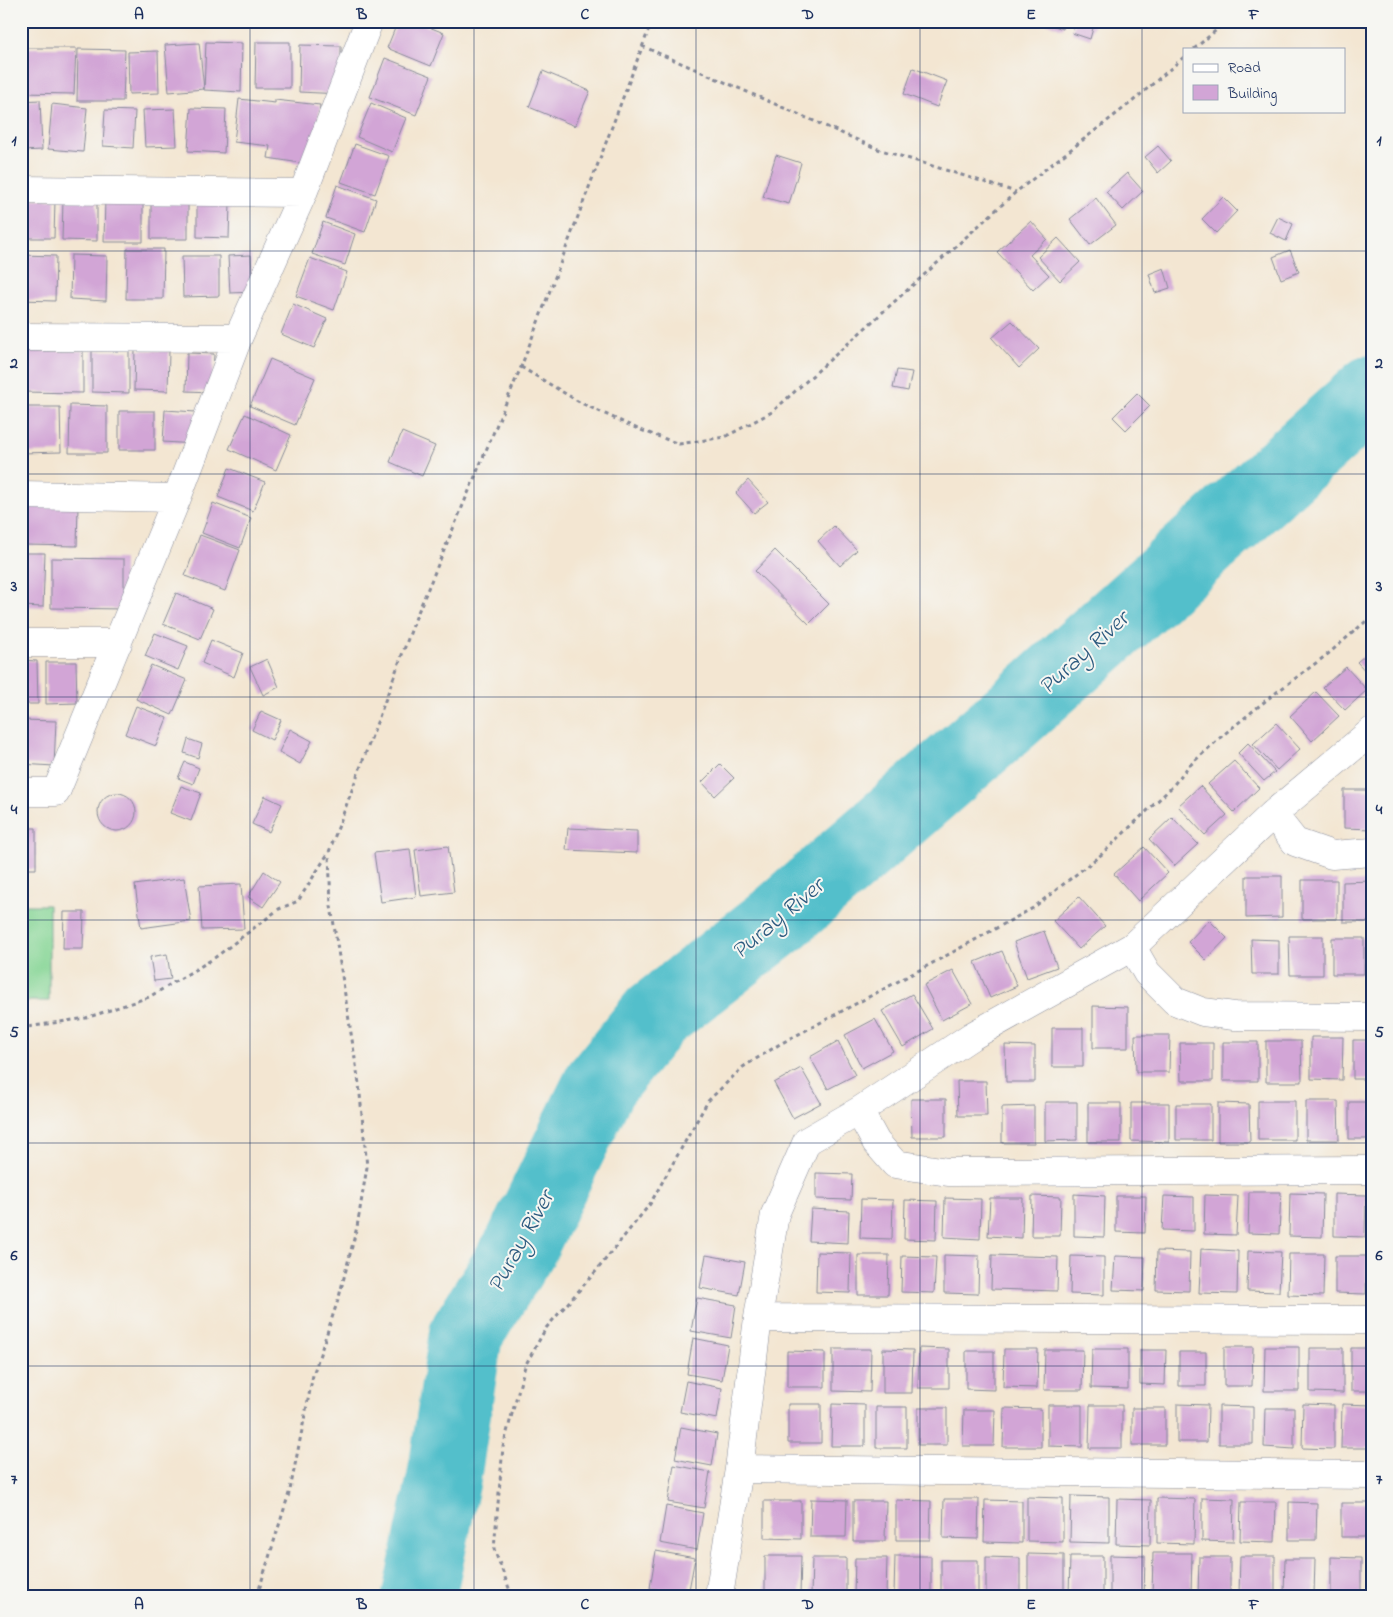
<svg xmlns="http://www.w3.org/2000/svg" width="1393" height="1617" font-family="'Indie Flower',sans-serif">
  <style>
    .green { fill: #87d696; stroke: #51827a }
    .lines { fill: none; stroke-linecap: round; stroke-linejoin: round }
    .river { stroke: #52bfcb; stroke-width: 74 }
    .building { fill: #d2a5d6 }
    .street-casing { stroke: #878a98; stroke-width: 29 }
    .path { stroke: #878a98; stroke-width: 3; stroke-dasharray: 4 4; stroke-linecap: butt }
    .street { stroke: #fff; stroke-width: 28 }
    .grid { fill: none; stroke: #1b2f5e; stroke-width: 1; stroke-opacity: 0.55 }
    .labels { text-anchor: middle; stroke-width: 4; stroke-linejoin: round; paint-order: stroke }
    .water-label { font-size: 24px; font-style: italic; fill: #2c5a7f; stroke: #f6f6f2 }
    .neatline { fill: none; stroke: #1b2f5e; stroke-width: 2 }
    .grid-label { font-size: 16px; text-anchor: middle; font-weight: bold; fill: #1b2f5e }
  </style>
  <rect width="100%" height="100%" fill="#f6f6f2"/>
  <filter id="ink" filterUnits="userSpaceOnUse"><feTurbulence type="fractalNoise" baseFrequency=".02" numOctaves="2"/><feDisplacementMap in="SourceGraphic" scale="10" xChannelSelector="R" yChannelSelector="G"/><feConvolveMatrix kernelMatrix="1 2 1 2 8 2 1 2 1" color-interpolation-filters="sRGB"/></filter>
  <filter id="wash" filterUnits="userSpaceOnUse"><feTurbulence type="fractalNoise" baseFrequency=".0096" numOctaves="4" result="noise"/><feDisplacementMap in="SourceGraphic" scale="20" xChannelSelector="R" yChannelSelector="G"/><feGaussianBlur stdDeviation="1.12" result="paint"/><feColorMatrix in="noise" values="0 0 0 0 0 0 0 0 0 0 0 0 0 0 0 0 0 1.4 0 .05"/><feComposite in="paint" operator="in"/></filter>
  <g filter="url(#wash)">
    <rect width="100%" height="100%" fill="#f3e6d2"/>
    <path class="green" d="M21 905H49V1001H21Z"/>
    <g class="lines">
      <path class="river" d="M419 1596 444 1478 466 1334 521 1246 600 1084 655 1016 778 920 1012 716 1372 392"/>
    </g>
    <g id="blocks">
      <path class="building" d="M398 21H414L444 33 431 66 387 48Z
        M1040 21H1065L1063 29Z
        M1075 21H1095L1090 39 1072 33Z
        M206 42 242 43 241 92 204 90Z
        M256 42H290V88H255Z
        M199 43 204 89 169 92 165 45Z
        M300 45 341 46V94L299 92Z
        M21 48H76L74 94 21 93Z
        M78 49 125 50 123 101H77Z
        M158 51 159 93 129 94 128 52Z
        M385 58 431 76 416 115 370 97Z
        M913 68 947 81 937 107 904 94Z
        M543 71 590 91 575 126 529 107Z
        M239 99 275 103V100L320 105 313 165 268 158 270 146 234 142Z
        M40 100 42 150 21 151V101Z
        M371 103 406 118 392 152 357 137Z
        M52 104 87 108 83 152 48 149Z
        M191 108 226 109 224 153 188 151Z
        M175 109 177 146 145 147 143 110Z
        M105 110 135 111 133 148 103 146Z
        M355 144 389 156 375 194 341 182Z
        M1158 146 1171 161 1158 173 1145 157Z
        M776 155 801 163 789 204 763 197Z
        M1127 173 1143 191 1123 210 1106 192Z
        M337 185 376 199 365 232 326 218Z
        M105 197 143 198V242H104Z
        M1223 197 1237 211 1216 233 1202 219Z
        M1096 198 1116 225 1090 245 1070 219Z
        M22 199 55 200 54 238H21Z
        M151 199 188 200V239H151Z
        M63 200H97V241L62 240Z
        M197 202 230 203 229 238 197 237Z
        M1278 217 1293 224 1286 241 1270 233Z
        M1031 221 1047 239 1030 255 1049 275 1033 290 997 252Z
        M323 222 355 234 345 265 312 254Z
        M1058 238 1080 262 1060 281 1038 257Z
        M127 249H164L163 299H126Z
        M1290 250 1299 272 1281 279 1273 257Z
        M21 255 56 256 55 301 21 300Z
        M71 255 107 256 106 301 70 299Z
        M251 255 253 292 230 293 228 256Z
        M182 256H219V296L183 297Z
        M310 258 347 272 334 310 296 296Z
        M1164 268 1170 288 1155 293 1149 274Z
        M293 304 327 319 314 348 281 334Z
        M1012 321 1039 349 1019 368 992 338Z
        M135 350 169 351 168 391 134 390Z
        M21 351H83V393L21 392Z
        M92 351H129V393L92 392Z
        M187 353 214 354 212 392 186 391Z
        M270 359 315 378 295 425 250 406Z
        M897 370 912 372 908 391 893 388Z
        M1137 393 1150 406 1126 430 1113 417Z
        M70 405 107 406V453H69Z
        M21 407H60L61 452 22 453Z
        M165 410 196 412 195 444 163 442Z
        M119 411H155V450H119Z
        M245 414 291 435 276 470 229 449Z
        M402 432 435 446 422 476 390 462Z
        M229 468 265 482 253 511 218 497Z
        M748 480 768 502 754 513 736 493Z
        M213 503 251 518 240 548 202 533Z
        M27 504 78 506 77 546 26 545Z
        M834 526 857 550 840 566 818 541Z
        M200 535 240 550 225 591 185 576Z
        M775 550 829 604 809 624 755 571Z
        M21 553H45L43 607 21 606Z
        M51 558 124 559V609L51 608Z
        M176 593 213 609 200 639 163 624Z
        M155 633 188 646 178 670 145 656Z
        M211 640 243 653 234 677 202 663Z
        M1372 649V678L1357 662Z
        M267 659 279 687 263 695 250 667Z
        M21 660 37 661 38 704H21Z
        M46 662H76L77 703 46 704Z
        M151 665 187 680 172 715 136 699Z
        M1346 667 1367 690 1345 710 1323 687Z
        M1316 692 1339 716 1312 741 1290 716Z
        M136 706 167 718 156 746 125 734Z
        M261 711 281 720 272 740 252 730Z
        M22 720 56 721 54 766 21 764Z
        M1276 723 1300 749 1277 770 1253 744Z
        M290 729 312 741 300 764 279 752Z
        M188 739 202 744 198 758 184 753Z
        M1248 743 1275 772 1264 781 1238 753Z
        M1234 761 1259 788 1234 812 1208 784Z
        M185 762 199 768 193 784 178 778Z
        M720 764 734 778 715 796 702 782Z
        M181 786 201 793 191 821 170 813Z
        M1200 786 1227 815 1205 835 1178 806Z
        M1344 790H1372V829L1344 828Z
        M98 812a19 19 0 1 1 38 0a19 19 0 1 1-38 0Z
        M265 796 282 804 269 832 252 824Z
        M1172 817 1198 844 1174 866 1149 839Z
        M21 828H36V869H21Z
        M568 828 637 831V853L566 850Z
        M448 846 454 892 421 896 415 850Z
        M1144 847 1168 873 1138 901 1114 874Z
        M410 849 416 897 381 902 374 853Z
        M264 871 280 882 263 907 248 897Z
        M1246 876H1282V917L1246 918Z
        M184 878 191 921 141 928 135 885Z
        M1302 880H1337V919H1302Z
        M1372 881V922H1343V882Z
        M241 884 244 929 202 930 199 886Z
        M1079 897 1105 926 1079 949 1053 921Z
        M64 912H84L83 949H63Z
        M1209 920 1227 938 1206 960 1188 942Z
        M1044 931 1057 967 1027 978 1014 942Z
        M1289 936H1323V975H1290Z
        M1332 938H1364V974H1332Z
        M1251 939 1279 940V974H1252Z
        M1002 951 1017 986 990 998 975 962Z
        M167 954 171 979 154 981 150 957Z
        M953 970 972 1004 942 1020 924 985Z
        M912 994 933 1029 903 1047 882 1011Z
        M1093 1006 1128 1007V1048H1093Z
        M875 1019 893 1051 862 1068 845 1035Z
        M1052 1028H1083V1067H1052Z
        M1135 1035H1170L1169 1072H1136Z
        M1311 1037H1343L1342 1080 1311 1079Z
        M1353 1040H1372V1079H1353Z
        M838 1041 855 1075 828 1089 810 1057Z
        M1266 1041H1301L1302 1082H1266Z
        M1223 1042H1258V1081H1223Z
        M1180 1043H1213V1081H1181Z
        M1005 1045 1035 1046V1082H1006Z
        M801 1068 821 1103 793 1118 774 1083Z
        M957 1081H986L987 1116H958Z
        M911 1099H946V1137H912Z
        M1258 1101H1295V1140H1258Z
        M1306 1101H1338L1339 1140H1306Z
        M1045 1102H1077V1140L1045 1141Z
        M1349 1102H1372V1139H1349Z
        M1088 1103H1121V1142H1088Z
        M1131 1103H1169V1142L1131 1141Z
        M1218 1103 1249 1104 1250 1142H1218Z
        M1176 1104H1211V1140H1176Z
        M1034 1106V1143H1002V1107Z
        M816 1173 852 1174 851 1200 816 1199Z
        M1249 1192H1281L1279 1234 1248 1233Z
        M1290 1193 1323 1194 1322 1237 1289 1236Z
        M1074 1194 1105 1196 1104 1237 1074 1236Z
        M1334 1194 1366 1195 1365 1237 1334 1236Z
        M1205 1195 1238 1196 1236 1235 1204 1234Z
        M1032 1196 1061 1197 1060 1236H1031Z
        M1116 1196H1146L1145 1233 1116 1232Z
        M1164 1196 1194 1197V1231L1162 1230Z
        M945 1198 981 1199 980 1239 944 1237Z
        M990 1198H1023L1022 1238 988 1236Z
        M861 1199 893 1200 892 1239 860 1238Z
        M905 1200 937 1201 936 1240 904 1239Z
        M811 1209 849 1211 848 1243 809 1241Z
        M1201 1249 1238 1251 1237 1294 1199 1293Z
        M1157 1251 1190 1252 1189 1291 1156 1290Z
        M1248 1251 1281 1252 1279 1292 1247 1291Z
        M817 1252 851 1253 850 1293 816 1292Z
        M1289 1254H1324L1323 1296 1288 1295Z
        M706 1255 745 1262 739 1295 700 1288Z
        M858 1255H889L888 1295H858Z
        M944 1255 979 1256 978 1294 944 1293Z
        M992 1255 1058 1257 1057 1291 991 1289Z
        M902 1256 936 1257 934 1293 901 1292Z
        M1071 1256 1104 1257V1295L1070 1294Z
        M1115 1256 1145 1257 1144 1291 1113 1290Z
        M1335 1256H1367L1366 1294 1335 1293Z
        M697 1298 736 1305 731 1338 691 1331Z
        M693 1338 728 1345 722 1380 687 1374Z
        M1224 1347H1253L1252 1386H1224Z
        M1265 1347H1299V1391H1264Z
        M919 1348 949 1349V1388H918Z
        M1310 1348H1343V1393L1310 1392Z
        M1351 1348H1372V1391H1351Z
        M833 1349H871L870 1392 833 1391Z
        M883 1349 913 1350 912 1393H883Z
        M1004 1349H1038L1037 1388 1003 1387Z
        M1092 1349H1128V1389L1091 1388Z
        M1045 1350H1083L1082 1390H1044Z
        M1140 1350H1166L1165 1385 1140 1384Z
        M787 1351 825 1352V1387H787Z
        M966 1351H994V1390L966 1389Z
        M1179 1352H1206V1386H1179Z
        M686 1381 722 1388 717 1419 680 1412Z
        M788 1404H821V1443H788Z
        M832 1404 865 1405V1446H831Z
        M1177 1404 1208 1405 1207 1442H1177Z
        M1303 1404 1334 1405V1449L1302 1448Z
        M1342 1404 1372 1405V1448H1341Z
        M1048 1405H1082V1447L1048 1446Z
        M1090 1405H1122V1448H1089Z
        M1219 1406 1253 1407V1444H1219Z
        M876 1407H907V1448H876Z
        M918 1408H947V1445H918Z
        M1004 1408 1041 1409V1447H1003Z
        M1132 1408H1165V1445H1132Z
        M1265 1408H1294V1449L1264 1447Z
        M964 1410H995L994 1446H963Z
        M681 1427 717 1434 712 1466 675 1459Z
        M674 1465 710 1472 704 1508 668 1502Z
        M1071 1496 1109 1497V1543L1070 1542Z
        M1027 1497 1063 1498V1542L1027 1541Z
        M1157 1498 1195 1499 1194 1544 1157 1543Z
        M1202 1498 1234 1499 1233 1542 1202 1541Z
        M811 1499 847 1500 846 1537H810Z
        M944 1499H979L978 1539 943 1538Z
        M1117 1499 1151 1500 1150 1545 1116 1544Z
        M896 1500 931 1501 930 1540H896Z
        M985 1500 1022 1501V1543L984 1542Z
        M764 1501H801V1539L764 1538Z
        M853 1501H886L885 1541H853Z
        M1241 1502H1276L1275 1542 1240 1541Z
        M1289 1502 1317 1503 1316 1540H1289Z
        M1341 1503H1371V1537H1341Z
        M666 1506 703 1513 697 1550 660 1543Z
        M656 1551 695 1558 688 1595 650 1588Z
        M1153 1553H1192L1191 1596H1152Z
        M1028 1554 1064 1555V1596H1028Z
        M1110 1555 1145 1556 1144 1596H1110Z
        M765 1556H801L800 1596H765Z
        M895 1556H931V1595L894 1594Z
        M1070 1556H1103V1596H1069Z
        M1240 1556H1275V1595L1239 1594Z
        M986 1557 1020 1558V1596H986Z
        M1199 1557H1230V1596H1198Z
        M1331 1557 1361 1558V1595H1331Z
        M812 1558H846V1596H811Z
        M855 1558H887L886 1596H854Z
        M1285 1559H1315L1314 1595 1284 1594Z
        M941 1560H978V1596L941 1595Z"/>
    </g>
  </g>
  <g filter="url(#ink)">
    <use href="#blocks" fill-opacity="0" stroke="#878a98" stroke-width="1"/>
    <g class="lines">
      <g class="street-casing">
        <path id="street" d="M21 190 303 193
          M21 337 238 338
          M21 495 177 498
          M21 643H118
          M21 792H56L177 498 238 338 303 193 369 21
          M1273 814 1295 842 1332 855 1372 852
          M1132 947 1147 973 1175 1001 1203 1012 1234 1016 1372 1017
          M859 1111 876 1142 895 1164 948 1172 1372 1170
          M758 1318 1372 1320
          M739 1469 1372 1475
          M719 1596 739 1469 758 1318 775 1214 807 1141 859 1111 972 1036 1132 947 1273 814 1372 731"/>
      </g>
      <path class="path" d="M642 46 878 149 1016 192
        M1194 49 1227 21
        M521 367 581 403 638 429 679 444 725 437 772 412 1016 192 1133 101 1184 57
        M21 1028 86 1018 149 997 213 959 279 909 298 901 329 852 416 617 521 367 652 21
        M257 1596 290 1490 313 1375 339 1297 357 1227 367 1167 359 1084 331 906 329 854
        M512 1596 494 1549 503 1447 525 1366 546 1328 597 1270 650 1204 708 1101 743 1067 780 1044 942 958 1033 908 1102 854 1171 788 1188 767 1222 736 1269 698 1328 654 1372 616"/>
      <use href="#street" class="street"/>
    </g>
  </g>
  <path class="grid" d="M250 21V1596M474 21V1596M696 21V1596M920 21V1596M1142 21V1596M21 251H1372M21 474H1372M21 697H1372M21 920H1372M21 1143H1372M21 1366H1372"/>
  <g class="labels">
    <g class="water-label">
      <text transform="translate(1083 652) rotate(-42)" y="8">Puray River</text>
      <text transform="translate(777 918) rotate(-40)" y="8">Puray River</text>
      <text transform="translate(520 1241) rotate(-61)" y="8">Puray River</text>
    </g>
  </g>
  <rect width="1393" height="1617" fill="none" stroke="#f6f6f2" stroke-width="55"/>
  <rect x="1183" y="48" width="162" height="65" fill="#f6f6f2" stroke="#9ea6b7"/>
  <rect x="1193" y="64" width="25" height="8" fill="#ffffff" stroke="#9ea6b7"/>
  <text x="1228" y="72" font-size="15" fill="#1b2f5e">Road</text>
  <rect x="1193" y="85" width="25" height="15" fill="#d2a5d6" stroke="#9ea6b7"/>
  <text x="1228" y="98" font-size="15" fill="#1b2f5e">Building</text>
  <rect x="28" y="28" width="1338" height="1562" class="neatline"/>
  <g class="grid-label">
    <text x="139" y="19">A</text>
    <text x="362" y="19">B</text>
    <text x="585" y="19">C</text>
    <text x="808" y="19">D</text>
    <text x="1031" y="19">E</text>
    <text x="1254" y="19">F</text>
    <text x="14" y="145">1</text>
    <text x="1379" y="145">1</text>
    <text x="14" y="368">2</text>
    <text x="1379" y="368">2</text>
    <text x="14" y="591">3</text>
    <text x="1379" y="591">3</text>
    <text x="14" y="814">4</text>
    <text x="1379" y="814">4</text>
    <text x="14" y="1037">5</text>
    <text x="1379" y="1037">5</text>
    <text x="14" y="1260">6</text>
    <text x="1379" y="1260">6</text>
    <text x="14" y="1484">7</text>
    <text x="1379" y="1484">7</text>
    <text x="139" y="1609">A</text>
    <text x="362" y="1609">B</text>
    <text x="585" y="1609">C</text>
    <text x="808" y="1609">D</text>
    <text x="1031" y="1609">E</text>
    <text x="1254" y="1609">F</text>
  </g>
</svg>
